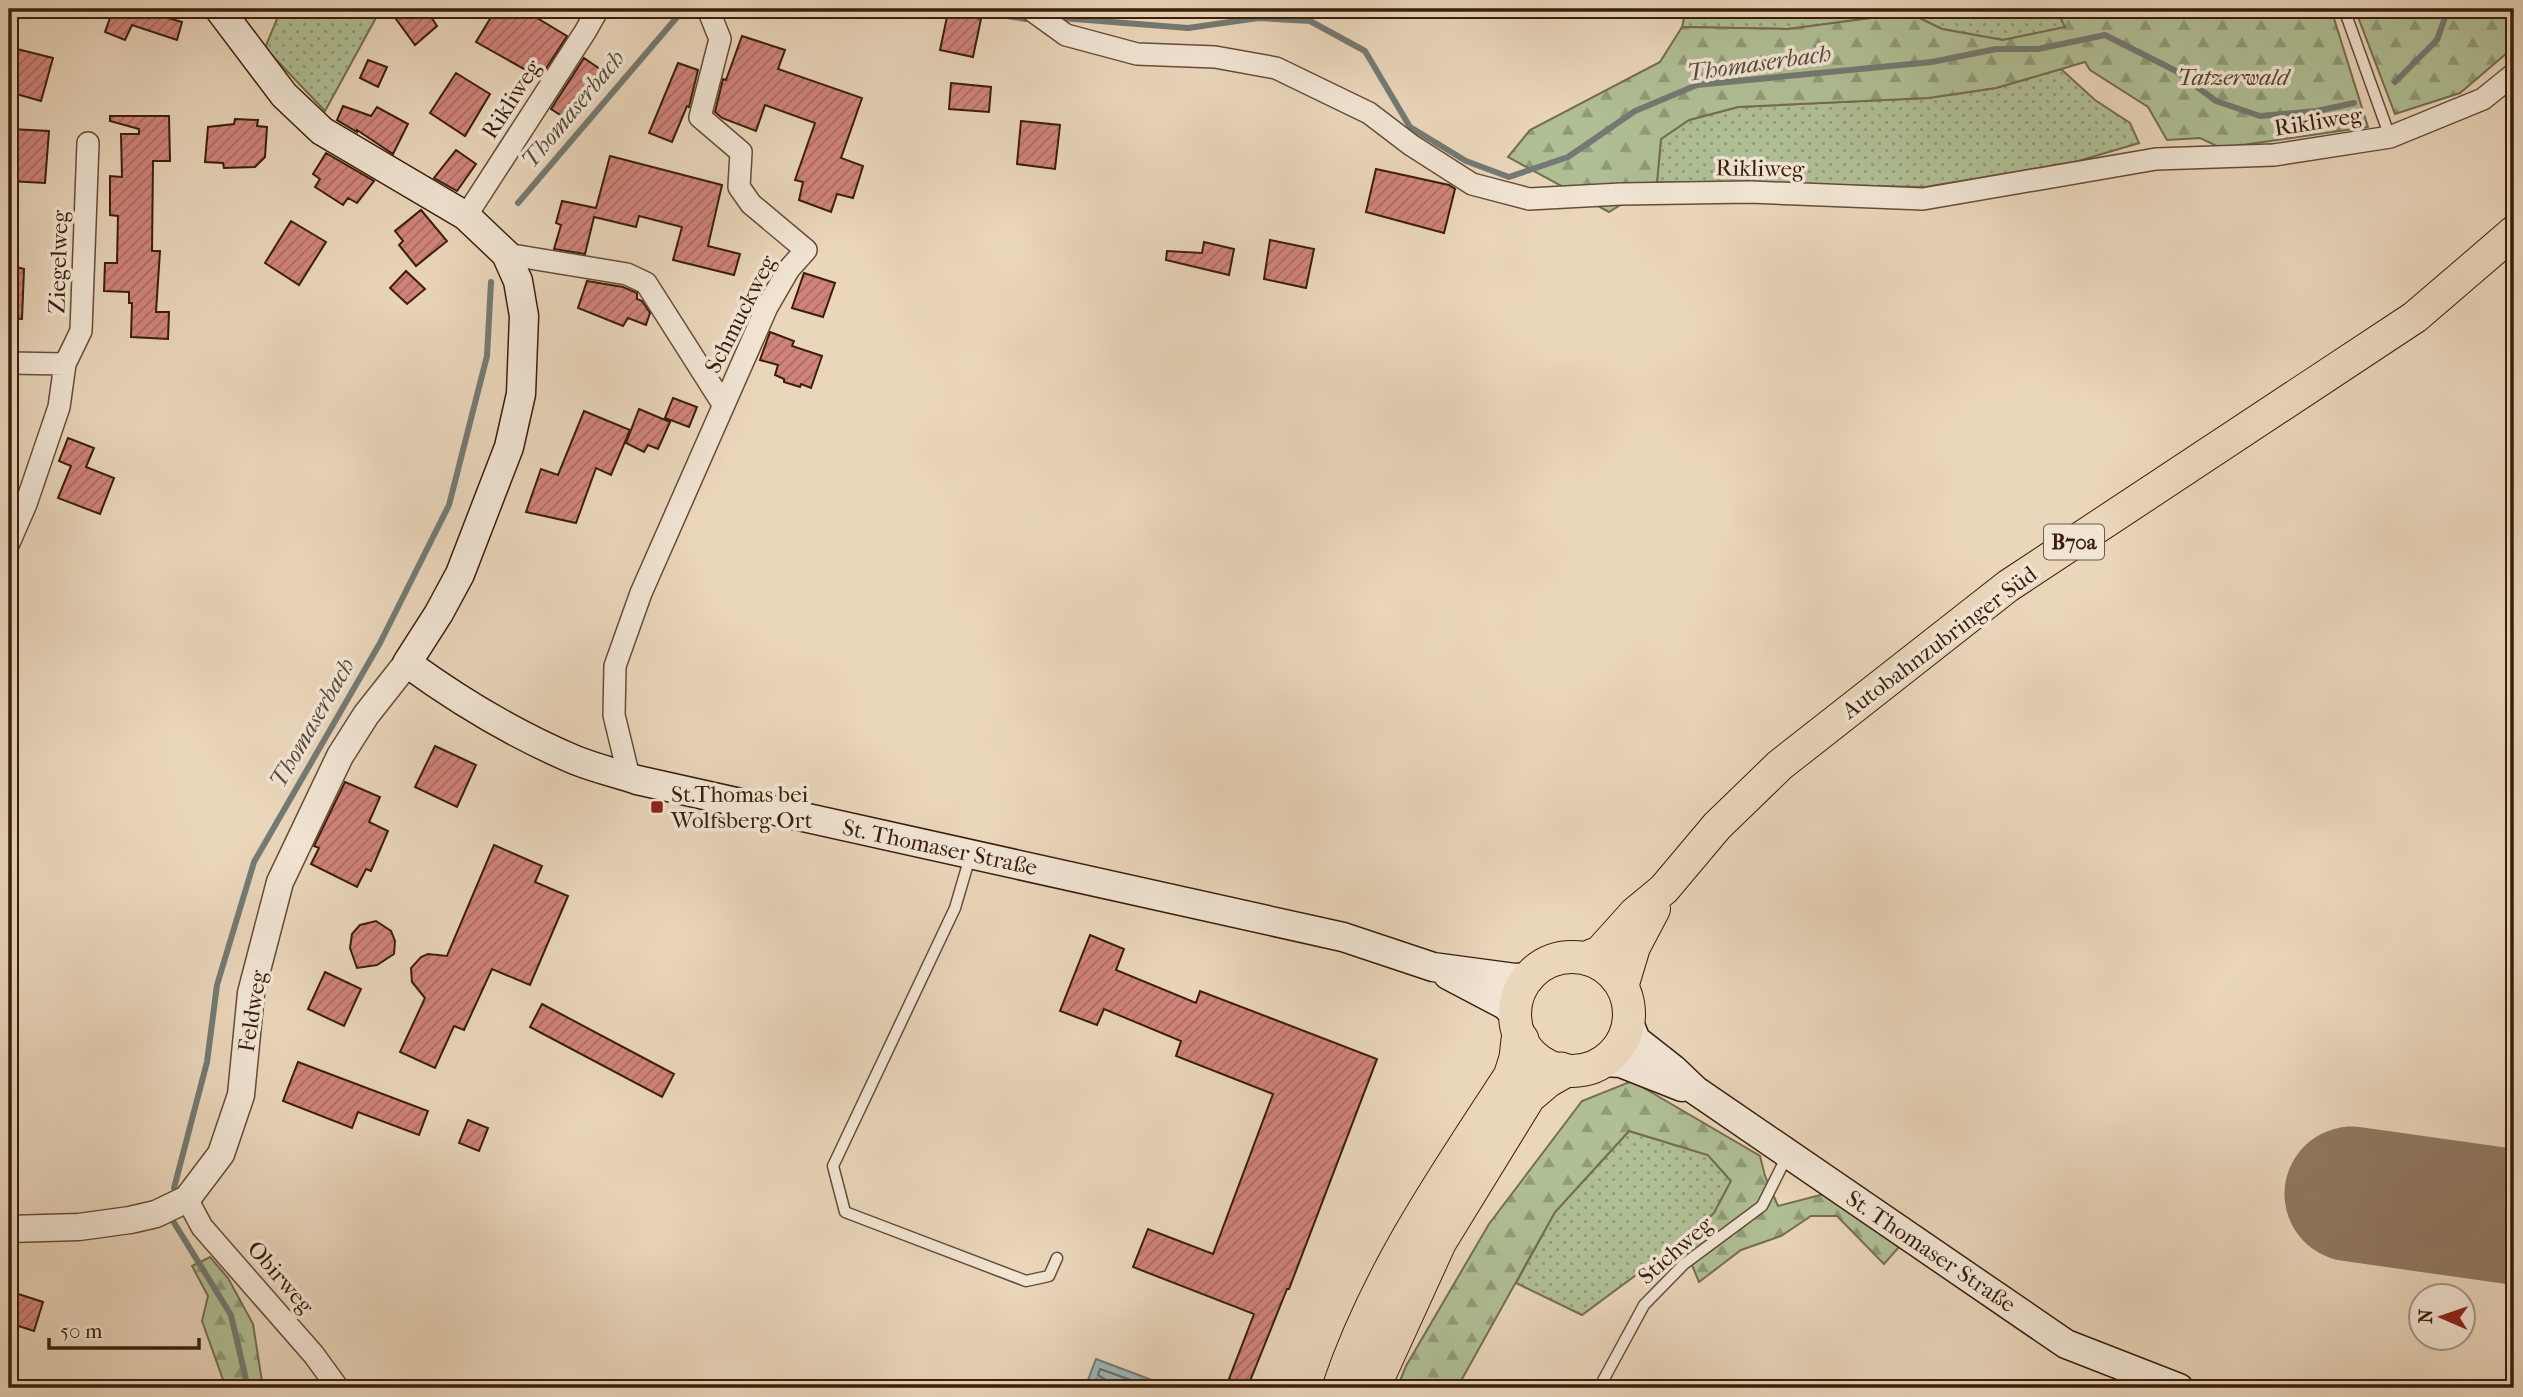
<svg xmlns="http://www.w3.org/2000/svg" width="2523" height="1397" font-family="'IM FELL French Canon',serif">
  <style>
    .grass { fill: url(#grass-dots); stroke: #756e50; stroke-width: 2 }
    .forest { fill: url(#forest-firs); stroke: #756e50; stroke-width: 2 }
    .water { fill: url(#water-ripples); stroke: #747a73; stroke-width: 2 }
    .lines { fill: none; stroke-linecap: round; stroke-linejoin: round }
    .shore { stroke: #6a6a62; stroke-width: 2 }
    .stream { stroke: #747a73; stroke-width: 6 }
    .runway { stroke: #927a63; stroke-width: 135 }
    .building { fill: url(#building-hatch); stroke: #3a1e0b; stroke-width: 2 }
    .service-casing { stroke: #664c37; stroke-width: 13 }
    .minor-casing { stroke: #664c37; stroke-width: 24 }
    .tertiary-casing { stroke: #664c37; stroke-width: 29 }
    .secondary-casing { stroke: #3a1e0b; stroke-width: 31 }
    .primary-casing { stroke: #3a1e0b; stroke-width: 34 }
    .motorway-casing { stroke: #3a1e0b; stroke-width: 39 }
    .service { stroke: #f1e4d3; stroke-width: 10 }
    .minor { stroke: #f1e4d3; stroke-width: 21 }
    .tertiary { stroke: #f1e4d3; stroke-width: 26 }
    .secondary { stroke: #f1e4d3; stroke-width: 28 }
    .primary { stroke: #ead6bb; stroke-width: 32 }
    .motorway { stroke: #ead6bb; stroke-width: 37 }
    .poi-dot { fill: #8f2418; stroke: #f1e4d3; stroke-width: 2.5 }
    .labels { text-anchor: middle; stroke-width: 7; stroke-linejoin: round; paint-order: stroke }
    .shield { fill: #f1e4d3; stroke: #715947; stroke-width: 2 }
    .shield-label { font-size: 21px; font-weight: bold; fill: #3a1e0b }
    .park-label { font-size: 23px; font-style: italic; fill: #58462e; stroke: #f1e4d3 }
    .street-label { font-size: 23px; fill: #3a1e0b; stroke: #f1e4d3 }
    .poi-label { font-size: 23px; fill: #3a1e0b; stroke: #f1e4d3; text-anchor: start }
    .water-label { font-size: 24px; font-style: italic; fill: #574c3f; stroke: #f1e4d3 }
  </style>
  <defs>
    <pattern id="grass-dots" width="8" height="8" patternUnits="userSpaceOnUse" patternTransform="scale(1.75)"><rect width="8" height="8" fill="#b0bf95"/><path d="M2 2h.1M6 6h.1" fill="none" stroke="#909b78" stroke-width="1.8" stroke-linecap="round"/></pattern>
    <pattern id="forest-firs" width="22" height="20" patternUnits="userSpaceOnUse" patternTransform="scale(1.75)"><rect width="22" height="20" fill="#b0bf95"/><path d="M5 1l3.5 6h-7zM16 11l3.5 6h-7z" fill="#909b78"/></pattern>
    <pattern id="water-ripples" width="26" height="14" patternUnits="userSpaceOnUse" patternTransform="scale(1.75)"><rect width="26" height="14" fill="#9ab7b9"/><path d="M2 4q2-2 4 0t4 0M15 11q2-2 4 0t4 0" fill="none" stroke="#7f9495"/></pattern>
    <pattern id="building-hatch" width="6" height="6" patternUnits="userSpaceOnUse" patternTransform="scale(1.75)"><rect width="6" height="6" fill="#d1847b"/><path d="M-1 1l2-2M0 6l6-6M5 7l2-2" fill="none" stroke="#ab6b63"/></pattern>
  </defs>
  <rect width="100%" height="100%" fill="#ead6bb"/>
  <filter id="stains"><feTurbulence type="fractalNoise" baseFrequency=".00286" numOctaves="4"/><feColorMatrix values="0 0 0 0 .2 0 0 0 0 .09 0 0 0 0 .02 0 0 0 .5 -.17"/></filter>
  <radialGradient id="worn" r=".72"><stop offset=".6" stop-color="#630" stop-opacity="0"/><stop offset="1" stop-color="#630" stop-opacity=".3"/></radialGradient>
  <path class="grass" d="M281 9H411L377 16 325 111 265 48Z
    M1686 9H2056L2066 27 2003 40 1942 29 1909 13 1788 29 1682 27Z
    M2061 69 2095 100 2130 123 2139 143 2075 162 1925 187 1657 182 1661 139 1689 120 1738 107 1928 98 1996 88Z
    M1629 1131 1708 1155 1731 1181 1714 1213 1682 1241 1582 1315 1516 1283 1555 1212Z"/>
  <path class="forest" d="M2056 9H2331L2368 127 2221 148 2200 138 2167 140 2148 107 2090 70 2085 62 1996 88 1928 98 1738 107 1689 120 1661 139 1657 182 1609 212 1508 157 1530 130 1660 62 1682 27 1788 29 1909 13 1942 29 2003 40 2065 27Z
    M2355 9H2514V47L2460 93 2395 114Z
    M1632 1081 1760 1156 1765 1176 1778 1206 1824 1194 1899 1247 1884 1264 1837 1216H1811L1781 1236 1741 1250 1699 1282 1682 1241 1714 1213 1731 1181 1708 1155 1629 1131 1555 1212 1457 1388H1397L1406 1366 1489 1224 1582 1101Z
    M210 1257 228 1278 253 1324 263 1388H226L202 1321 208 1296 192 1266Z"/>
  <path class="water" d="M1096 1359 1173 1388H1110L1088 1380Z"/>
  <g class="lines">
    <path class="shore" d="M1109 1388 1108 1381 1098 1375 1100 1369 1153 1388"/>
    <path class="stream" d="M959 9 1026 19
      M1062 18 1188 28 1258 18 1310 21 1365 51 1410 127 1466 161 1509 177 1568 157 1635 111 1697 85 1932 62 1996 49H2038L2105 35 2176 71 2216 101 2260 116 2317 111 2354 103
      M2395 82 2437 40 2448 9
      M518 203 684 9
      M174 1188 207 1062 217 985 254 862 380 643 449 505 487 356 491 282
      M173 1221 231 1315 248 1388"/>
    <path class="runway" d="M2352 1194 2514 1217"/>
  </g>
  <path class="building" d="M92 9H153L151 13 182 22 177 40 132 25 125 40 105 32 110 18 92 12Z
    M410 9H426L437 26 415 45 396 19Z
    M496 9H522L567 36 540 78 476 42Z
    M948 12 981 19 973 57 940 50Z
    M742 36 785 50 778 69 862 98 841 158 863 166 853 198 837 194 831 212 799 200 803 182 795 180 815 123 765 105 756 131 722 118 715 112 723 79 726 80Z
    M17 49 53 58 41 101 9 92V75Z
    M584 58 600 69 568 120 551 109Z
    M368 60 387 67 378 87 360 78Z
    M678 63 698 70 689 107 687 106 672 142 649 133Z
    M456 73 490 94 465 136 430 113Z
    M951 83 991 87 989 112 949 109Z
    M343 106 371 116 377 107 408 124 393 154 357 130V132L337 120Z
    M110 116H169L170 161H153L152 251H160L156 312H169L168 339 131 337 132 303H129V292L104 291 105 263H117L118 216 110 215V176L122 177 121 134H139V129L110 121Z
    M235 119 258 120 257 126 267 127 265 157 255 167 224 168 223 163 205 162 208 127 234 124Z
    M1021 121 1060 125 1055 169 1017 164Z
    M10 129 49 131 45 183 9 181Z
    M456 150 476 164 457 191 434 178Z
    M326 153 374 181 357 203 348 198 343 205 315 187 320 179 313 174Z
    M610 156 722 185 708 246 740 254 734 275 673 260 682 227 639 216 636 227 594 217 585 254 554 249 561 225 556 223 562 201 596 208Z
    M1376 169 1449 185 1455 189 1444 233 1366 212Z
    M421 210 447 241 416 266 399 245 403 241 395 231Z
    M291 221 326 242 299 285 265 263Z
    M1270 240 1314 249 1306 288 1264 279Z
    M1204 242 1234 249 1229 275 1166 260 1167 251 1202 253Z
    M9 265 24 269 22 319 9 318Z
    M406 271 425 289 407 304 390 288Z
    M804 273 835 283 823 317 792 308Z
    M587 281 623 287 637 293V299L642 301 650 313 646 325 628 318 623 326 578 308Z
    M770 332 794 341 792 346 822 356 811 388 801 384 800 387 784 382V379L775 375 778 365 760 360Z
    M673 398 697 407 689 427 665 418Z
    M639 409 670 422 658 449 648 445 644 452 626 443Z
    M584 411 630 430 611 475 596 468 576 523 526 512 541 469 558 475Z
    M68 438 94 448 86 467 114 478 100 514 58 498 71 466 59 461Z
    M435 746 476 765 457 807 415 787Z
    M345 782 380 797 369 822 388 831 371 871 366 869 357 887 311 864 319 848 314 846Z
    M494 845 542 866 535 882 568 896 530 985 492 969 464 1030 454 1026 435 1068 400 1052 425 998 412 982 411 968 421 957 428 954 447 956Z
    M376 921 391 931 395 941 394 954 377 965 357 968 350 948 352 934 360 925Z
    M1090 935 1124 949 1116 970 1196 1003 1200 991 1377 1059 1289 1289H1287L1248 1386 1229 1379 1254 1314 1133 1267 1148 1229 1213 1254 1273 1094 1176 1056 1181 1041 1104 1009 1097 1025 1060 1011Z
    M325 972 361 989 344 1026 308 1009Z
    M542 1004 674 1074 662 1097 530 1027Z
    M298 1062 428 1111 419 1135 358 1112 352 1128 283 1101Z
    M468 1120 488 1128 479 1151 459 1143Z
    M9 1291 43 1302 34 1331 9 1323Z"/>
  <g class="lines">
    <g class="service-casing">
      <path id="service" d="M2344 9 2390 137
        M970 857 955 908 833 1166 845 1212 1026 1281 1049 1276 1057 1258
        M1599 1388 1644 1305 1684 1264 1762 1206 1787 1156"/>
    </g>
    <g class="minor-casing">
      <path id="minor" d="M1030 9 1066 35 1137 54 1215 57 1276 68 1369 113 1411 145 1472 184 1529 199 1621 194 1750 192 1923 199 2156 159 2274 155 2390 137 2483 99 2514 74
        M466 216 585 32 598 9
        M506 254 627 274 646 283 723 404
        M9 363 65 364 81 331 88 143
        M9 543 26 504 59 407 65 364
        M629 777 614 715 615 666 641 593 767 307 789 269 806 250 751 204 739 187 741 152 700 117 720 39 708 9
        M187 1199 202 1227 314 1355 338 1388"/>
    </g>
    <g class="tertiary-casing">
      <path id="tertiary" d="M9 1229 79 1227 130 1220 156 1214 187 1199 221 1154 241 1095 251 993 280 882 340 756 366 715 407 663"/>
    </g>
    <g class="secondary-casing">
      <path id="secondary" d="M219 9 284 95 322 131 466 216 506 254 518 281 524 316 521 394 509 447 460 574 439 613 407 663C459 701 516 735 575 760 595 768 616 773 637 780L1343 937 1433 967 1515 978 1529 977
        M1448 975 1505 1005 1515 1015
        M1629 1023 1636 1040 1673 1069 1695 1090 2066 1344 2179 1388
        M1604 1062 1621 1063 1682 1087"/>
    </g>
    <g class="primary-casing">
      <path id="primary" d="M1515 1014a57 57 0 1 1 114 0a57 57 0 1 1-114 0Z
        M1585 958 1600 952 1635 913 1664 889 1717 826 1780 765 2008 586 2415 317 2514 232
        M1622 987 1634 947 1654 909"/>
    </g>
    <g class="motorway-casing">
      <path id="motorway" d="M1341 1388C1379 1275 1447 1176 1512 1077L1518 1058 1520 1040
        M1371 1388 1438 1241 1527 1096 1547 1079 1561 1071"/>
    </g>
    <use href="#service" class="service"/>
    <use href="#minor" class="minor"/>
    <use href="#tertiary" class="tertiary"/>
    <use href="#secondary" class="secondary"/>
    <use href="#primary" class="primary"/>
    <use href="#motorway" class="motorway"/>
  </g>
  <rect class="poi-dot" x="650" y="800" width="14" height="14" rx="3.5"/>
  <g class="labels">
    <rect class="shield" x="2044" y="524.5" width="60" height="35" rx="5"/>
    <g class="shield-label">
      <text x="2074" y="549">B70a</text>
    </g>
    <g class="park-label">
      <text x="2233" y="85">Tatzerwald</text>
    </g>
    <g class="street-label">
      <text transform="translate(511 99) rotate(-57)" y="8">Rikliweg</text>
      <text transform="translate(2318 121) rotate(-9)" y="8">Rikliweg</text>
      <text transform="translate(1760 168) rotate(1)" y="8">Rikliweg</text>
      <text transform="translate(58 262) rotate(-88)" y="8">Ziegelweg</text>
      <text transform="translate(740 314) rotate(-63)" y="8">Schmuckweg</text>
      <text transform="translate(1939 642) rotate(-37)" y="8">Autobahnzubringer Süd</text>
      <text transform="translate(940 847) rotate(12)" y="8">St. Thomaser Straße</text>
      <text transform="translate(252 1011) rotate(-81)" y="8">Feldweg</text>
      <text transform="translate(1675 1250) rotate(-41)" y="8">Stichweg</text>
      <text transform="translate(1931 1251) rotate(34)" y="8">St. Thomaser Straße</text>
      <text transform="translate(281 1277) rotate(49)" y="8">Obirweg</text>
    </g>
    <g class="poi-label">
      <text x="671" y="802">St.Thomas bei<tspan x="671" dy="26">Wolfsberg Ort</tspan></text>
    </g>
    <g class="water-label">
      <text transform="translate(1759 63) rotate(-8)" y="8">Thomaserbach</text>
      <text transform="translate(573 109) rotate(-50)" y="8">Thomaserbach</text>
      <text transform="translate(312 723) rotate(-60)" y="8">Thomaserbach</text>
    </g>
  </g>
  <rect width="2523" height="1397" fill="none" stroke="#ead6bb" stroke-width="35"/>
  <rect x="10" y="10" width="2502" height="1376" fill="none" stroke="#3a1e0b" stroke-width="3.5"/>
  <rect x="18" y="18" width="2488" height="1362" fill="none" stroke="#3a1e0b" stroke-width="2"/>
  <g transform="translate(2442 1317) rotate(272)"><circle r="33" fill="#f1e4d3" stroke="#a89583" stroke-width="2"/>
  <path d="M0-5L12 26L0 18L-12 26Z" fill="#8f2418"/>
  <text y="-10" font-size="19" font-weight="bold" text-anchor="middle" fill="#3a1e0b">N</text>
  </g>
  <path d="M49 1338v10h150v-10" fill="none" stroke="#3a1e0b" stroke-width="3.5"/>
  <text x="60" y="1338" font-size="21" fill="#3a1e0b" stroke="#f1e4d3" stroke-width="5" paint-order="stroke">50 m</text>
  <rect width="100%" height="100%" filter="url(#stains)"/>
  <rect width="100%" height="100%" fill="url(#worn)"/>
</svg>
